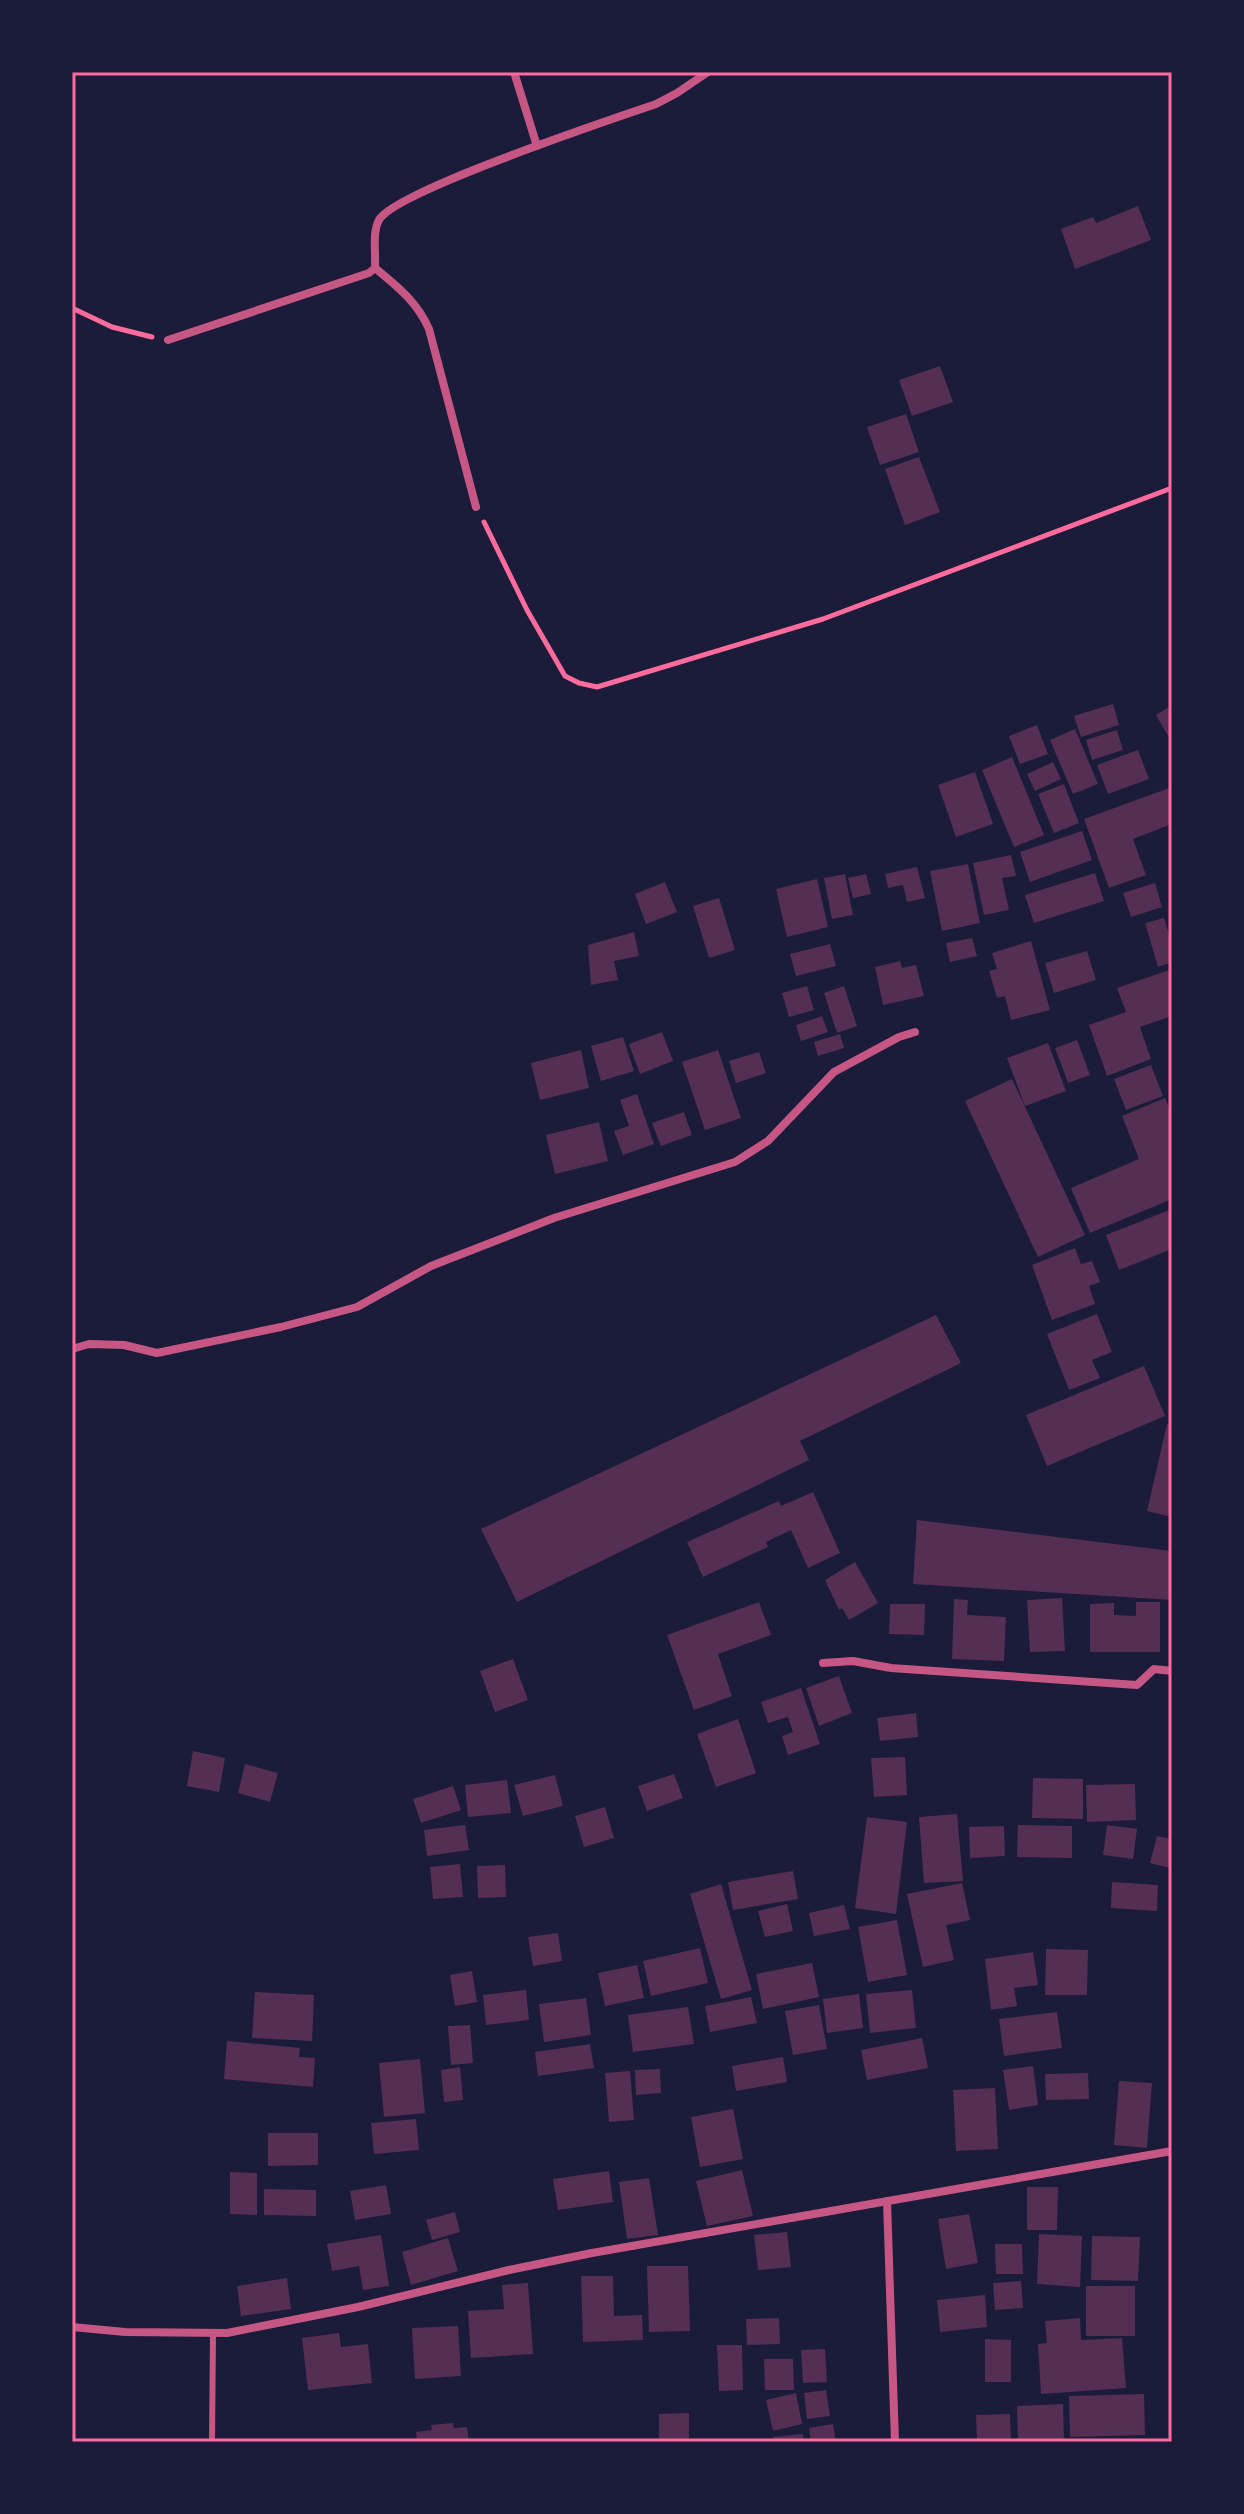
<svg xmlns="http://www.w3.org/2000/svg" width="1244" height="2514" font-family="'Noto Sans',sans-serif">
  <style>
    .building { fill: #542f53 }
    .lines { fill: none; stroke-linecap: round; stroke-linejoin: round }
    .path { stroke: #ff6b9d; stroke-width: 5 }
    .service { stroke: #c65784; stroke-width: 6 }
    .minor { stroke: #c65784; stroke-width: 8 }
    .neatline { fill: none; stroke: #ff6b9d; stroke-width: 3 }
  </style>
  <rect width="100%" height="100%" fill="#1b1b3a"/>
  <path class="building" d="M1138 206 1151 240 1075 269 1061 229 1093 217 1096 223Z
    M940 366 953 402 912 416 899 380Z
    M906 414 919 452 880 465 867 427Z
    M919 457 940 512 905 525 885 469Z
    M1113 704 1119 725 1081 737 1074 716Z
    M1172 705V743L1156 715Z
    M1037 725 1048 754 1020 764 1009 736Z
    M1075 729 1098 784 1073 794 1050 740Z
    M1117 730 1123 750 1092 760 1086 740Z
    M1138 750 1149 779 1108 794 1097 765Z
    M1012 757 1044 835 1014 847 982 770Z
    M1053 762 1061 779 1035 791 1027 774Z
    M975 772 993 824 956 837 938 785Z
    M1064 784 1079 823 1054 833 1038 794Z
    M1172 787V824L1133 839 1146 875 1109 888 1084 819Z
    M1082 831 1092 860 1030 882 1020 852Z
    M1011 855 1016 876 1002 878 1009 910 984 915 973 863Z
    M968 864 980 923 942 931 930 871Z
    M917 867 925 898 907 902 903 885 888 888 885 874Z
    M1095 873 1104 901 1034 923 1025 895Z
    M845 874 853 915 832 919 824 878Z
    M866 874 871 894 853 898 848 878Z
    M817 879 828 927 787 937 776 889Z
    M665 882 677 912 646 924 635 894Z
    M1155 883 1162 907 1131 917 1123 893Z
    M719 898 735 950 709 958 693 906Z
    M1164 918 1172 945V962L1158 967 1145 923Z
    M634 932 639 956 614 961 618 980 591 985 588 945Z
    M972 938 977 956 950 962 946 943Z
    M1031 941 1050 1010 1011 1020 1005 996 997 998 989 971 997 969 992 953Z
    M830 944 836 966 796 976 790 954Z
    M1087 951 1096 980 1054 993 1045 963Z
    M900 961 902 968 916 965 924 996 883 1005 875 967Z
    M1172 969V1016L1140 1027 1151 1059 1107 1076 1089 1025 1126 1012 1117 988Z
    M807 986 814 1010 789 1017 782 993Z
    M844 986 857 1026 837 1033 824 993Z
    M822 1016 828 1032 801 1041 796 1025Z
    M662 1032 673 1061 640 1074 629 1044Z
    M840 1034 844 1048 818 1056 814 1042Z
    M623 1037 634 1071 601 1081 591 1046Z
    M1077 1040 1090 1075 1068 1083 1055 1048Z
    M1048 1043 1066 1091 1025 1106 1007 1058Z
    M581 1050 589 1088 540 1100 531 1063Z
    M718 1050 741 1118 705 1130 682 1062Z
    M759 1052 766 1073 736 1083 729 1061Z
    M1151 1065 1163 1096 1126 1110 1114 1079Z
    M1012 1079 1085 1235 1038 1257 965 1101Z
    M637 1094 654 1144 623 1155 614 1131 629 1126 620 1100Z
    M1165 1098 1172 1115V1199L1090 1233 1071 1188 1139 1159 1122 1116Z
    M684 1112 692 1135 661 1146 652 1123Z
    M599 1122 608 1161 555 1174 546 1135Z
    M1172 1209V1249L1119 1270 1106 1235Z
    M1075 1248 1081 1264 1092 1261 1100 1282 1089 1286 1095 1304 1052 1320 1032 1265Z
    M1097 1314 1112 1352 1092 1360 1100 1378 1069 1390 1047 1334Z
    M936 1315 961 1363 800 1441 809 1460 517 1602 481 1529Z
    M1144 1366 1165 1416 1047 1466 1026 1415Z
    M1167 1424 1172 1426V1517L1147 1511Z
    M813 1492 840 1553 808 1568 791 1530 766 1542 768 1547 703 1577 687 1542 779 1501 781 1506Z
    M917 1520 1172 1551V1600L913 1584Z
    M855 1562 878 1603 849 1620 842 1608 839 1610 825 1580Z
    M1062 1598 1065 1651 1030 1652 1027 1600Z
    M954 1599 968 1600 967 1615 1006 1617 1004 1661 952 1659Z
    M759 1602 771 1635 718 1654 732 1696 694 1710 667 1635Z
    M1136 1602H1160V1652H1090V1604L1114 1603V1615L1136 1616Z
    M890 1604H925L924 1635 889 1634Z
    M513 1659 528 1700 495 1712 480 1671Z
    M839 1676 852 1713 819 1726 806 1688Z
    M801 1688 820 1744 788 1755 782 1736 793 1732 788 1717 768 1723 761 1702Z
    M916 1713 918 1737 880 1741 877 1718Z
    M738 1719 756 1773 716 1787 697 1734Z
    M193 1751 225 1758 219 1792 187 1786Z
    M905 1757 907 1795 874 1797 871 1758Z
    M245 1764 278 1773 270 1802 238 1793Z
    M674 1774 683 1798 647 1811 638 1786Z
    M555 1775 563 1806 523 1816 514 1785Z
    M1033 1778 1083 1779V1819L1032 1818Z
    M507 1780 511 1813 468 1817 465 1785Z
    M1135 1784 1136 1820 1087 1822 1086 1785Z
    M453 1786 461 1810 421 1823 413 1799Z
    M605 1807 614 1838 584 1847 575 1816Z
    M957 1814 963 1881 924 1883 919 1817Z
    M867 1817 907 1822 896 1914 855 1908Z
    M465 1825 469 1850 427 1856 424 1830Z
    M1018 1825 1072 1826V1858L1017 1857Z
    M1107 1825 1137 1829 1133 1859 1103 1855Z
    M1004 1826 1005 1856 970 1858 969 1827Z
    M1157 1836 1172 1839 1170 1868 1150 1863Z
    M460 1864 463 1897 433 1899 430 1867Z
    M505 1865 506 1897 478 1898 477 1866Z
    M793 1871 798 1899 733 1910 728 1882Z
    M1112 1882 1158 1885 1157 1911 1111 1908Z
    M962 1883 970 1920 946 1925 954 1960 923 1967 907 1894Z
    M721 1884 752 1990 721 1999 690 1894Z
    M787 1904 793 1931 765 1937 758 1911Z
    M844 1905 850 1929 814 1936 809 1913Z
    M897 1920 907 1975 868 1982 858 1927Z
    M558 1933 562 1961 533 1966 528 1937Z
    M700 1948 708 1983 651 1996 643 1961Z
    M1046 1949 1088 1950 1087 1995H1045Z
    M1033 1952 1038 1985 1014 1988 1017 2006 991 2010 985 1959Z
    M812 1963 819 1997 763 2009 756 1974Z
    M637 1965 644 1998 605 2006 598 1973Z
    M472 1971 477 2002 455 2006 450 1975Z
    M526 1990 529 2020 486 2025 483 1995Z
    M912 1990 916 2028 870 2033 866 1994Z
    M255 1992 314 1995 312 2041 252 2038Z
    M859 1994 863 2028 827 2033 823 1999Z
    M751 1997 757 2023 710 2032 705 2006Z
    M586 1998 591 2035 544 2042 539 2004Z
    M819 2005 827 2049 793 2055 785 2011Z
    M688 2007 694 2044 633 2052 628 2015Z
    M1057 2012 1062 2048 1004 2056 999 2019Z
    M470 2025 473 2063 451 2065 448 2026Z
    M922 2038 928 2068 867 2080 861 2050Z
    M227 2041 300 2048 299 2057 315 2058 313 2087 224 2079Z
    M590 2044 594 2068 538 2076 535 2052Z
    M783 2057 787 2082 736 2091 732 2066Z
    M420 2059 425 2113 384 2117 379 2063Z
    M1033 2066 1038 2105 1009 2110 1003 2070Z
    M460 2067 463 2100 444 2102 441 2070Z
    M660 2069 661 2093 636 2095 635 2070Z
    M630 2071 634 2120 609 2122 605 2073Z
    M1088 2073 1089 2099 1046 2100 1045 2074Z
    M1119 2081 1152 2083 1147 2148 1114 2145Z
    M995 2088 998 2149 956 2151 953 2090Z
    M733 2109 743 2159 700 2167 691 2117Z
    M416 2119 419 2150 374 2154 371 2123Z
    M268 2133H318V2165L268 2166Z
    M742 2170 753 2216 707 2226 696 2181Z
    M609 2171 613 2202 558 2210 553 2179Z
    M230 2172 257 2173V2215L230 2214Z
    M649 2178 658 2235 627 2239 619 2182Z
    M386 2185 391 2214 355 2220 350 2191Z
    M1027 2187H1058L1057 2230H1027Z
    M264 2189 316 2190V2216L264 2215Z
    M455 2212 460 2232 432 2240 426 2220Z
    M969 2214 978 2263 946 2269 938 2219Z
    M787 2232 791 2267 758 2270 754 2235Z
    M1039 2234 1082 2236 1080 2287 1037 2284Z
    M381 2235 389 2286 363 2290 359 2266 332 2271 327 2244Z
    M1092 2236 1140 2237 1138 2281 1091 2280Z
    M448 2238 458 2271 411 2285 402 2252Z
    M995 2244H1022L1023 2274H996Z
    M647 2266H688L690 2331 649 2332Z
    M581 2276H613L614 2316 642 2315 643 2340 583 2342Z
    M287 2278 291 2309 241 2316 237 2286Z
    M1021 2281 1023 2308 995 2310 993 2283Z
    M528 2283 533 2354 471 2358 468 2311 504 2309 502 2285Z
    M1086 2286H1135V2336H1086Z
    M985 2295 987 2327 940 2332 937 2300Z
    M779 2318 780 2344 747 2345 746 2319Z
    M1080 2318 1081 2340 1122 2338 1126 2388 1041 2394 1038 2344 1047 2343 1045 2321Z
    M458 2326 461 2376 415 2379 412 2328Z
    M339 2333 341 2347 368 2344 372 2383 308 2390 302 2338Z
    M985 2339 1011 2340V2382H985Z
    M717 2345H742L743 2390 719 2391Z
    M825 2349 827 2382 803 2383 801 2350Z
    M764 2359H793L794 2390H765Z
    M826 2390 830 2416 807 2419 804 2393Z
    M796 2393 802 2424 773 2431 766 2400Z
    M1144 2394 1145 2435 1070 2437 1069 2396Z
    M1063 2404 1064 2442H1018L1017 2406Z
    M689 2413V2442H659V2414Z
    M1010 2414 1011 2442H977L976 2415Z
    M453 2423 454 2428 467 2427 469 2442H417L416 2432 432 2430 431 2425Z
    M833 2424 836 2442H811L809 2428Z
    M803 2434 804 2442H774L773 2437Z"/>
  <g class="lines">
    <path class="path" d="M72 308 112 327 152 337
      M484 522 527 610 565 676 579 683 597 687 823 619 1172 488"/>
    <path class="service" d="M212 2442 213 2333"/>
    <path class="minor" d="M514 72 537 146
      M375 268C398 287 417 302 429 329L476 507
      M168 340 369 273 375 268C376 254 372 232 379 220 395 191 613 119 656 104L677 93 708 72
      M72 1349 89 1344 124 1345 157 1353 281 1327 357 1307 431 1266 554 1218 735 1162 768 1141 834 1072 899 1037 915 1032
      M823 1663 853 1661 891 1668 1137 1685 1154 1669 1172 1671
      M887 2201 895 2442
      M72 2327 125 2332 227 2333 358 2307 509 2270 592 2253 1172 2151"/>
  </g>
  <rect width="1244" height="2514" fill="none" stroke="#1b1b3a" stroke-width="148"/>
  <rect x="74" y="74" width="1096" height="2366" class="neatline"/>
</svg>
